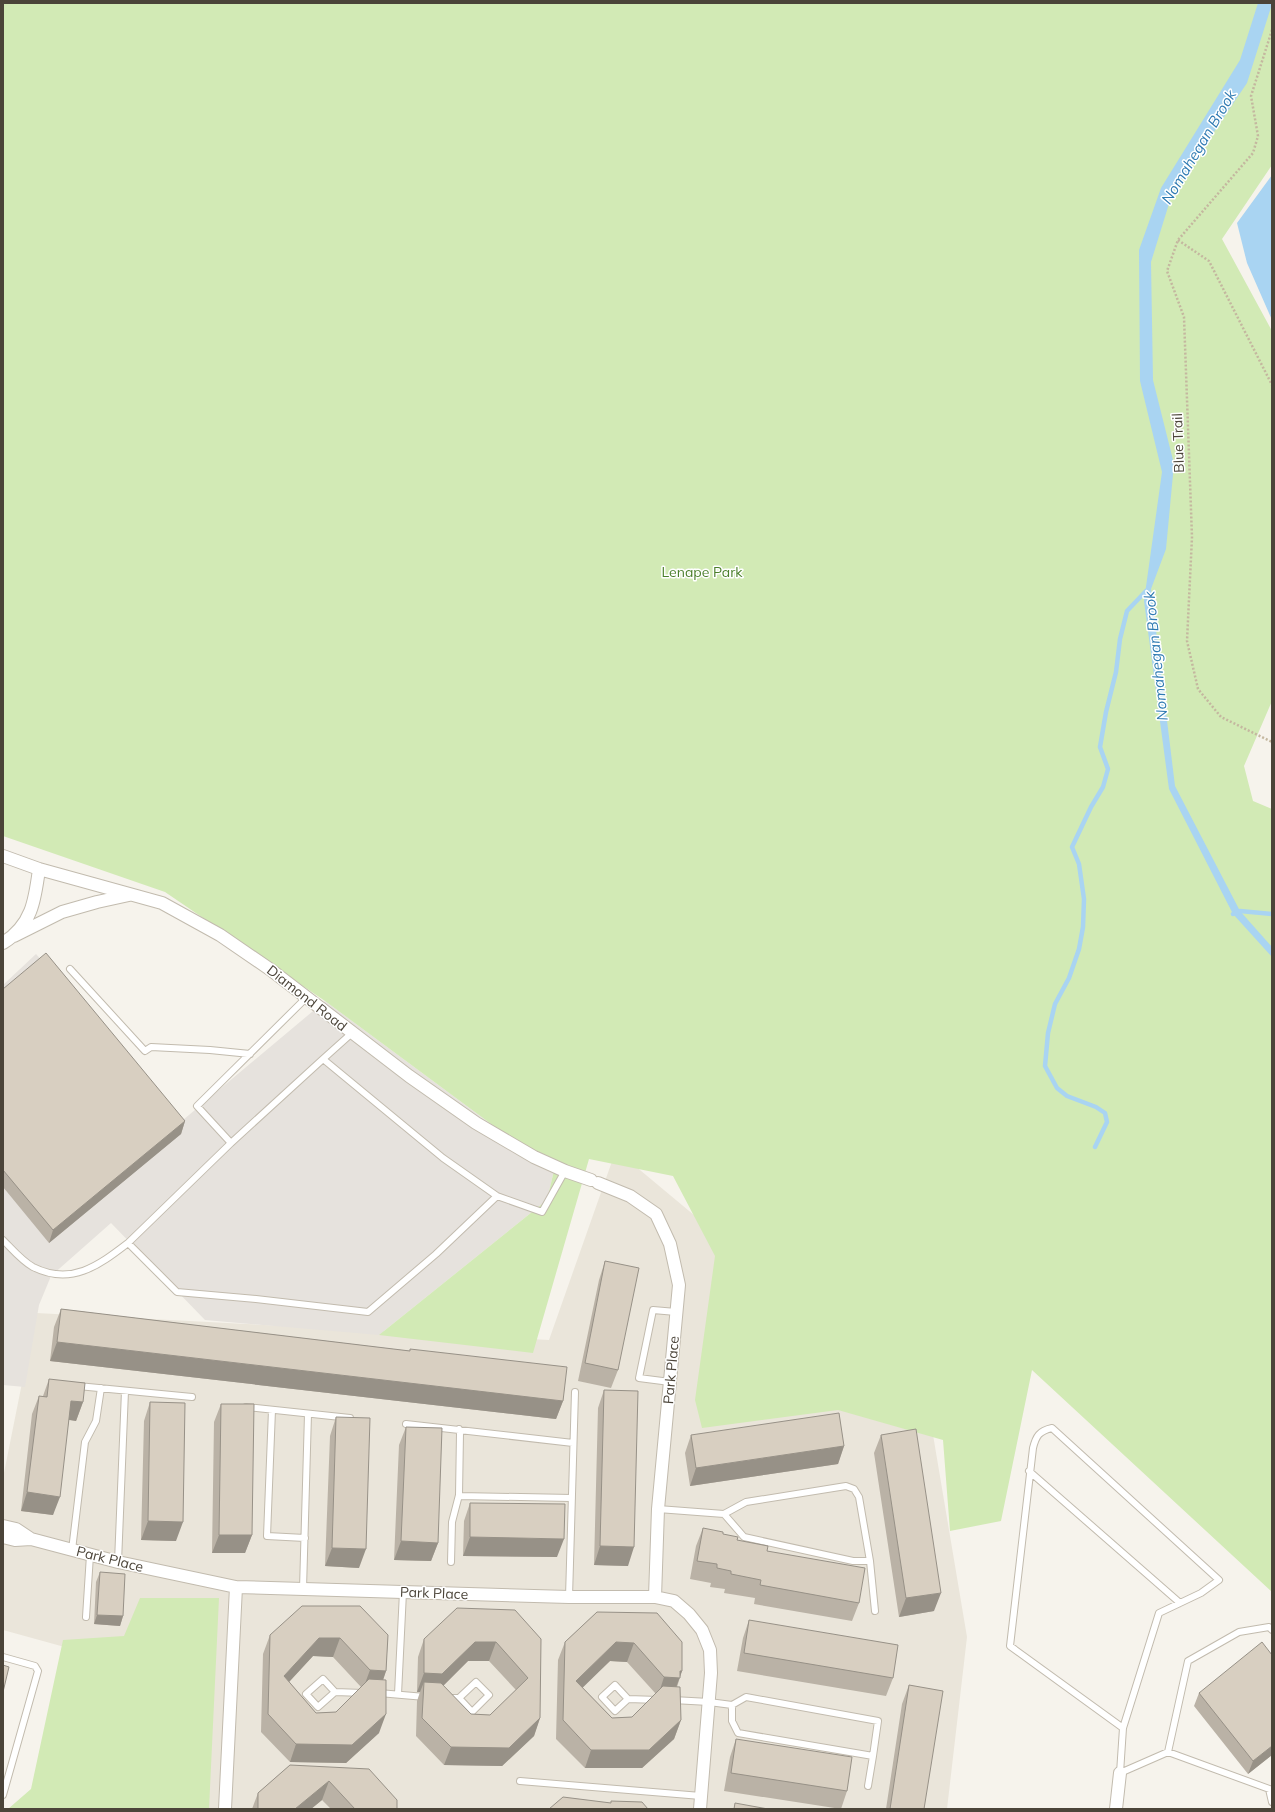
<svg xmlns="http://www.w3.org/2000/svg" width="1275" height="1812" font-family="Mulish,sans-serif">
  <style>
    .residential { fill: #eae5da }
    .industrial { fill: #e6e2dd }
    .green { fill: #d2eab5 }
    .water { fill: #a9d4f2 }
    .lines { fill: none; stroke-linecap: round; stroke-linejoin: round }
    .stream { stroke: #a9d4f2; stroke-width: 4.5 }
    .service-casing { stroke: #c2bbae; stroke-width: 8 }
    .minor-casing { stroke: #c2bbae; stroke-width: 14 }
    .path { stroke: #c4b79f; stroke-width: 2.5; stroke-dasharray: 2 2; stroke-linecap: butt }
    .service { stroke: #fff; stroke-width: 6 }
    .minor { stroke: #fff; stroke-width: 12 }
    .wall { fill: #bab2a6; fill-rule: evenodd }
    .shaded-wall { fill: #979187 }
    .building { fill: #d8cfc1; stroke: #979187 }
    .labels { text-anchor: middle; stroke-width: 3; stroke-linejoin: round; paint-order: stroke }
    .street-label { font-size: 14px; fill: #4b4439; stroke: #fff }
    .park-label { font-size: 14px; fill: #4a7f2a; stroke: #fff }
    .water-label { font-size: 15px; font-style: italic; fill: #2e7ab2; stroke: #fff }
  </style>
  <rect width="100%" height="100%" fill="#f6f3ec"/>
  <path class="residential" d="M616 1150 929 1411 967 1637 947 1809H196L188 1681 3 1630V1478L36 1313 549 1340Z"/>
  <path class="industrial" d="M36 954 183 1120 325 1001 518 1144 556 1162 547 1200 379 1335 205 1320 111 1223 51 1276 39 1305 25 1387 3 1385V985Z"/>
  <path class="green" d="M3 3H1272V165L1222 239 1272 331V701L1244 766 1253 801 1272 809V1592L1032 1370 1001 1521 950 1531 943 1440 838 1410 702 1428 695 1400 715 1256 673 1176 589 1159 533 1353 379 1335 547 1200 556 1162 518 1144 325 1001 165 892 3 836Z
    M140 1598H219L209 1809H8L31 1789 63 1640 124 1636Z"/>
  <path class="water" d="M1258 3 1272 4 1247 83 1172 194 1151 262 1153 380 1174 464 1166 549 1151 589 1175 786 1240 911 1272 947V957L1233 914 1169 789 1144 601 1162 472 1140 381 1139 250 1161 188 1240 60Z
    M1272 175V320L1247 263 1237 223Z"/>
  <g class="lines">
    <path class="stream" d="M1233 914 1240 911 1272 914
      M1095 1147 1107 1122 1105 1113 1096 1107 1067 1096 1057 1088 1045 1066 1048 1033 1055 1004 1069 978 1079 949 1083 927 1084 899 1079 864 1072 847 1091 807 1103 787 1108 769 1100 747 1106 712 1116 672 1120 639 1127 611 1146 591"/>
    <g class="service-casing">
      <path id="service" d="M70 969 145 1051 151 1047 210 1050 250 1054
        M231 1143 323 1059
        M497 1196 542 1212 565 1171
        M3 1240C12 1249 22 1261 33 1267 71 1286 98 1266 128 1243L177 1292 256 1299 368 1312 436 1254 497 1196 443 1158 323 1059 352 1033
        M128 1243 231 1143 197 1106 307 997
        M670 1382 639 1378 653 1310 676 1312
        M78 1386 192 1397
        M246 1407 350 1418
        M272 1410 267 1536 305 1538
        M406 1424 573 1443
        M1029 1471 1180 1603
        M459 1496 572 1498
        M658 1509 724 1514 746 1502 846 1486 854 1489 859 1497 870 1561 875 1611
        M724 1514 744 1537 853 1561H870
        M72 1550 85 1442 96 1421 101 1388
        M118 1562 125 1391
        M451 1562 452 1522 459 1495 460 1433 459 1429
        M303 1589 308 1414
        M569 1597 575 1392
        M86 1617 90 1555
        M3 1657 35 1666 38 1671 3 1795
        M335 1692 323 1679 306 1694 318 1707 335 1692 363 1693
        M379 1693 425 1697
        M398 1694 403 1592
        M448 1698H459L472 1712 489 1695 476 1682 459 1698
        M628 1699 615 1685 602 1697 615 1711 628 1699 658 1700
        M673 1700 709 1702 732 1705 746 1697 878 1721 873 1756 738 1733 732 1721V1705
        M1123 1728 1010 1646 1033 1448C1036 1436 1039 1431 1052 1428L1219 1580 1201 1593 1159 1613 1123 1728 1120 1773 1168 1752 1272 1790
        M1168 1752 1188 1661 1239 1632 1269 1627 1272 1630
        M520 1781 701 1796
        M868 1786 873 1756
        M1269 1789 1272 1802"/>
    </g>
    <g class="minor-casing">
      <path id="minor" d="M3 856 39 869 162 903 220 935 271 970 409 1076 476 1123 534 1157 565 1171 591 1180
        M14 936 62 912 97 902 129 895
        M3 943C32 925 35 900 39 869
        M598 1183 630 1196 656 1214 670 1244 679 1285 658 1509 655 1597
        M3 1526 16 1529 31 1539 118 1562 236 1587 569 1597H655L674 1601 689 1614 702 1630 710 1650 711 1673 700 1809
        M3 1537 15 1540 31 1539
        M225 1809 236 1587
        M1116 1809 1120 1773"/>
    </g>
    <path class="path" d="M1272 30 1251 96 1258 136 1253 153 1178 240 1167 271 1184 317 1192 537 1187 641 1198 689 1221 717 1272 742
      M1178 240 1209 261 1272 385"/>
    <use href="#service" class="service"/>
    <use href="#minor" class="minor"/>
  </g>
  <path class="wall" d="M3 989 185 1121 181 1134 49 1243 3 1187Z
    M605 1261 618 1370 611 1388 578 1381 599 1280Z
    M61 1309 410 1351V1349L563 1401 556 1419 50 1361 54 1327Z
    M49 1379 83 1402 76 1421 69 1420 53 1515 21 1511 32 1414 39 1396H43Z
    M604 1390 628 1566 594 1565 598 1408Z
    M150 1402 176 1541 141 1540 144 1421Z
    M221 1404 252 1535 245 1553H212L214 1422Z
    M336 1417 359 1568 325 1566 330 1436Z
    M406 1427 438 1543 431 1561 394 1560 399 1445Z
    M691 1435 844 1446 838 1464 690 1486 685 1453Z
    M881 1435 934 1611 899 1617 874 1453Z
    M470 1503 557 1557 463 1556 464 1521Z
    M703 1528 767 1551 859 1603 852 1621 754 1604 755 1598 724 1593 725 1589 710 1587 711 1583 690 1579 696 1546Z
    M100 1572 123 1616 120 1626 94 1624 96 1582Z
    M515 1610 540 1718 534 1736 502 1766 444 1765 416 1736 417 1701 420 1692H417L418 1657 424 1639ZM468 1661H489L516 1690 490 1715 471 1714 443 1686Z
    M597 1612 682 1671 677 1687 681 1720 674 1739 642 1768H585L556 1739 558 1660 565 1642ZM610 1661 627 1662 656 1694 632 1717 612 1718 582 1687Z
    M749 1620 893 1678 886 1696 737 1671 743 1638Z
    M270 1635H388L386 1671 383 1680 379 1733 346 1763 290 1762 261 1732 263 1654ZM313 1656 333 1657 361 1687 336 1712 316 1713 289 1682Z
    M1272 1655V1755L1248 1774 1194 1706 1199 1693Z
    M909 1685 924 1809H886L902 1704Z
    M736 1739 847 1791 841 1809 724 1791 730 1757Z
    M290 1765 397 1809H331L322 1800 311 1809H252L258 1793Z"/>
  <path class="shaded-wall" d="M185 1121 181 1134 49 1243 53 1230Z
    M57 1342 563 1401 556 1419 50 1361Z
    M71 1401 83 1402 76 1421 65 1419Z
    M844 1446 838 1464 690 1486 696 1468Z
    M27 1492 60 1497 53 1515 21 1511Z
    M148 1521 183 1522 176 1541 141 1540Z
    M219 1535H252L245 1553H212Z
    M470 1537 564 1539 557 1557 463 1556Z
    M401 1541 438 1543 431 1561 394 1560Z
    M600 1546 634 1547 628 1566 594 1565Z
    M332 1548 366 1549 359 1568 325 1566Z
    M941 1593 934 1611 899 1617 906 1598Z
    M97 1615 123 1616 120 1626 94 1624Z
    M319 1638H340L333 1657 313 1656 277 1695 284 1676Z
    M475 1642H496L489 1661H468L436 1693 424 1682 420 1692H417L424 1673Z
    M616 1642 634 1643 627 1662 610 1661 570 1700 576 1681Z
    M370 1670 386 1671 380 1689H363Z
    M680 1671H682L673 1696H658L664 1677Z
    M386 1714 379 1733 346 1763 290 1762 296 1744Z
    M540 1718 534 1736 502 1766 444 1765 451 1747Z
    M681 1720 674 1739 642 1768H585L591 1750Z
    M1272 1746V1755L1248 1774 1253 1761Z
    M329 1781 322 1800 311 1809H295Z"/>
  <path class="building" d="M46 953 185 1121 53 1230 3 1170V989Z
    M605 1261 639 1268 618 1370 585 1363Z
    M61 1309 410 1351V1349L567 1367 563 1401 57 1342Z
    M49 1379 85 1383 83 1402 71 1401 60 1497 27 1492 39 1396 47 1397Z
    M604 1390 638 1391 634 1547 600 1546Z
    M150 1402 185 1403 183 1522 148 1521Z
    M221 1404H254L252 1535H219Z
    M839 1413 844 1446 696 1468 691 1435Z
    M336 1417 370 1418 366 1549 332 1548Z
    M406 1427 442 1428 438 1543 401 1541Z
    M916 1429 941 1593 906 1598 881 1435Z
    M470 1503 565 1504 564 1539 470 1537Z
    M703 1528 723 1532V1534L738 1537 737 1540 768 1546 767 1551 865 1568 859 1603 760 1585 761 1580 731 1574V1571L717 1568V1564L697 1561Z
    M100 1572 125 1574 123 1616 97 1615Z
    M302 1606H360L388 1635 386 1671 370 1670 340 1638H319L284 1676 316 1713 336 1712 369 1679 386 1680V1714L352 1745 296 1744 268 1714 270 1635Z
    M457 1608 515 1610 541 1639 540 1718 509 1748 451 1747 422 1718 424 1682 441 1683 471 1714 490 1715 528 1678 496 1642H475L442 1674 424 1673V1639Z
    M597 1612 657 1613 682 1642V1671H680V1678L664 1677 634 1643 616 1642 576 1681 612 1718 632 1717 663 1686 680 1687 681 1720 649 1750H591L563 1720 565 1642Z
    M749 1620 898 1645 893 1678 744 1653Z
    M1262 1642 1272 1655V1746L1253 1761 1199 1693Z
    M3 1665 9 1667 3 1692Z
    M909 1685 943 1691 924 1809H890Z
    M736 1739 852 1757 847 1791 731 1773Z
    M290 1765 369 1769 397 1800V1809H355L329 1781 295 1809H258V1793Z
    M563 1797 611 1803V1801L642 1802 648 1809H549Z
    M735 1803 768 1809H734Z"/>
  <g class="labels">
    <g class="street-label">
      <text transform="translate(1178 443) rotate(-92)" y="5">Blue Trail</text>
      <text transform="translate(307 998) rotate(38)" y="5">Diamond Road</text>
      <text transform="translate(671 1370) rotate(-85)" y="5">Park Place</text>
      <text transform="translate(110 1559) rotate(14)" y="5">Park Place</text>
      <text transform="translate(434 1593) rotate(2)" y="5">Park Place</text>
    </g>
    <g class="park-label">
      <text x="702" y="577">Lenape Park</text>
    </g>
    <g class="water-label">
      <text transform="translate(1199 147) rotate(-59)" y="5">Nomahegan Brook</text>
      <text transform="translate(1156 656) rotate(-96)" y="5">Nomahegan Brook</text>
    </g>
  </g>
  <rect width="1275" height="1812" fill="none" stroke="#4b4439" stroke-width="8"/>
</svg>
